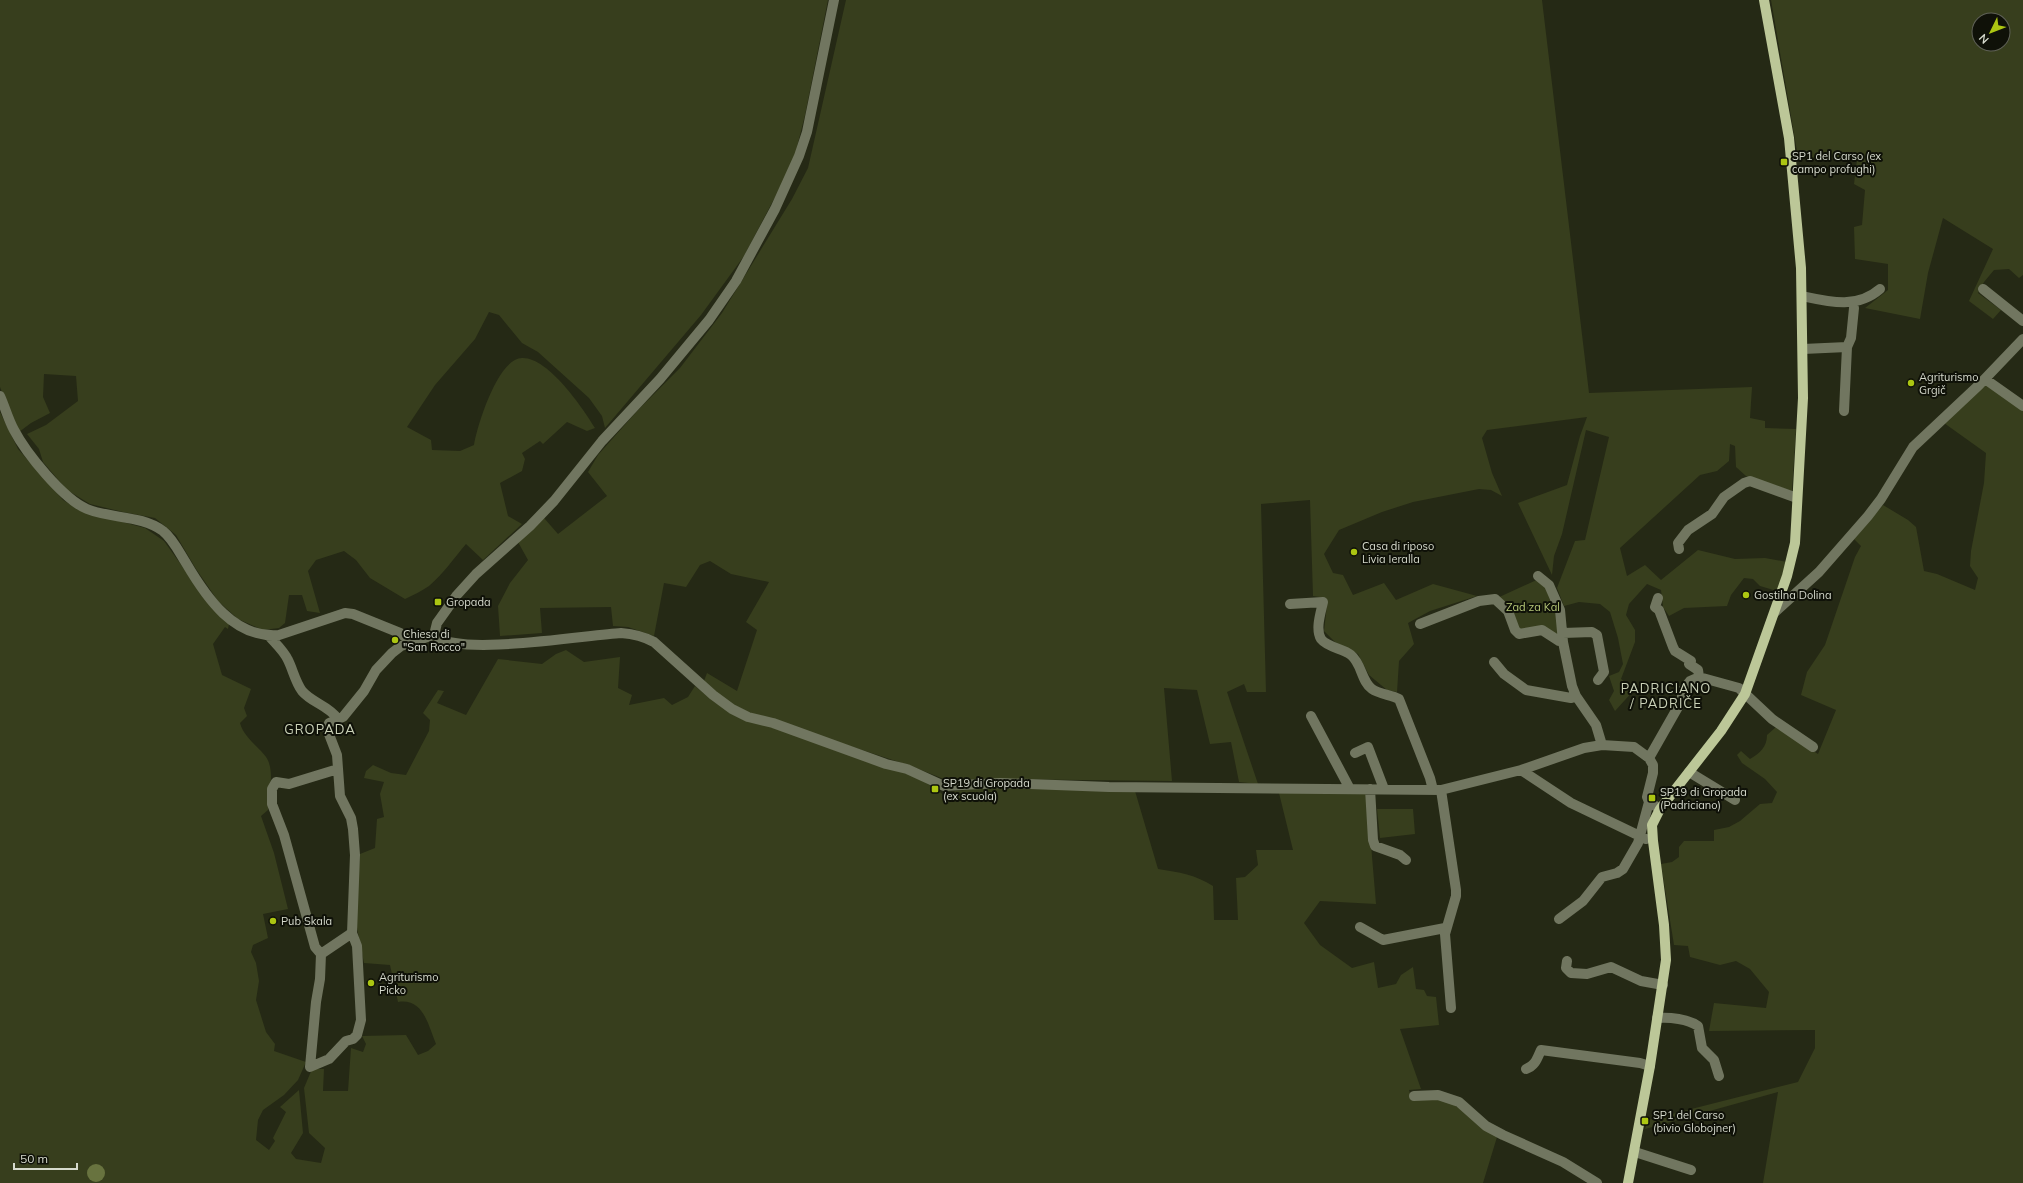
<svg xmlns="http://www.w3.org/2000/svg" width="2023" height="1183" font-family="Mulish,sans-serif">
  <style>
    .green { fill: #373e1d; fill-rule: evenodd }
    .water { fill: #68733f }
    .lines { fill: none; stroke-linecap: round; stroke-linejoin: round }
    .minor { stroke: #717660; stroke-width: 10 }
    .major { stroke: #bcc798; stroke-width: 10 }
    .poi-dot { fill: #acc612; stroke: #0f1108; stroke-width: 1.5 }
    .labels { text-anchor: middle; stroke-width: 4; stroke-linejoin: round; paint-order: stroke }
    .poi-label { font-size: 11px; fill: #d6dacd; stroke: #0f1108; text-anchor: start }
    .park-label { font-size: 11px; fill: #b7c878; stroke: #0f1108 }
    .quarter-label { font-size: 13px; letter-spacing: 1px; fill: #cad1b7; stroke: #0f1108 }
  </style>
  <rect width="100%" height="100%" fill="#252915"/>
  <path class="green" d="M0 0H828L805 115 793 163 744 256 701 315 605 428 602 416 589 398 538 352 522 343 499 315 489 312 475 339 435 385 407 427 431 440 432 450 460 451 474 445C477 426 498 358 522 358 548 357 583 408 595 428L587 431 567 422 543 444 540 441 522 453 525 459 522 471 500 483 508 516 522 524 483 560 466 544C454 558 444 573 429 586 422 591 413 595 405 599L370 578 356 560 344 551 316 560 308 571 320 613 307 611 302 595H289L285 623 279 628 263 630 238 619 218 601 196 569 176 535 155 518 123 512 90 504 67 490 43 462 39 449 27 434 46 425 78 401 76 376 44 374 43 397 50 413 31 423 19 432 12 419 0 387Z
    M846 0H1542L1589 393 1752 387 1750 418 1765 421V428L1796 429 1792 491 1746 476 1736 467 1735 446 1730 444 1729 461 1717 471 1700 475 1620 548 1627 576 1645 565 1661 580 1698 550 1735 559 1765 558 1787 562 1777 591 1760 586 1753 579 1744 578 1731 595 1727 606 1684 608 1669 616 1663 607 1661 590 1647 584 1629 604 1626 615 1635 630V642L1621 679 1635 689 1615 711 1609 700 1614 691 1609 676 1619 672 1623 664 1618 638 1610 612 1600 604 1579 602 1564 606 1557 588 1575 541 1585 540 1609 437 1586 430 1562 534 1554 556 1552 575 1518 503 1567 485 1580 436 1587 417 1487 430 1482 438 1492 473 1502 496 1491 490 1479 489 1413 502 1382 512 1339 530 1324 554 1333 573 1343 575 1353 595 1384 583 1396 600 1433 584 1477 596 1430 611 1408 623 1414 644 1399 661 1397 692 1387 690 1369 675 1358 654 1335 642 1324 631 1327 605 1326 598 1313 596 1310 500 1261 504 1266 692H1247L1244 684 1227 692 1258 784 1239 782 1231 742 1210 744 1197 690 1164 688 1172 781 991 779 949 781 911 766 749 713 725 700 704 681 707 673 737 691 757 630 746 622 769 582 731 574 710 561 700 565 686 587 664 583 654 636 628 627 613 626 611 607 540 608 542 633 500 636 498 606 510 583 528 560 518 542 544 518 558 534 607 496 588 472 598 455 638 410 680 368 722 313 792 199 808 168Z
    M1771 0H2023V275L2019 278 2009 269 1994 270 1984 282 1978 293 2001 310 1993 319 1969 301 1993 249 1943 218 1928 273 1920 319 1865 308 1888 290V264L1855 259 1854 227 1862 225 1865 190 1854 184 1857 160 1798 157ZM1979 20H2003V44H1979Z
    M1985 382 2023 409V1183H1763L1778 1092 1645 1129 1648 1120 1798 1082 1815 1048V1030L1709 1031 1714 1003 1766 1008 1769 992 1750 969 1736 961 1720 965 1690 957 1688 946 1674 945 1661 864 1672 862 1679 857V847L1684 841H1714V830L1729 827 1740 821 1760 804 1772 803 1777 792 1765 779 1742 763 1737 755 1741 751 1750 759C1760 753 1767 747 1767 735L1776 727 1818 754 1836 710 1801 695 1807 672 1825 645 1855 557 1861 546 1854 539 1883 505 1908 520 1916 527 1924 571 1937 574 1975 590 1978 578 1970 566 1971 551 1984 483 1986 453 1944 423Z
    M0 412 18 449 63 500 81 511 145 528 164 541 182 566 229 624 228 629 225 627 213 644 222 675 251 689 244 708 247 716 240 723C245 741 266 751 269 763 274 779 268 794 268 810L261 816 274 853 288 909 263 914 268 938 253 945 251 952 256 963 259 981 256 1000 266 1032 275 1044 274 1051 306 1062 298 1080 284 1095 263 1110 258 1120 256 1140 269 1150 275 1141 273 1138 286 1112 280 1107 299 1090 303 1133 291 1153 296 1159 321 1163 325 1148 309 1133 304 1088 312 1069H324L323 1091H348L351 1048 363 1052 366 1044 362 1036 406 1035 418 1055 428 1051 436 1044C428 1024 423 998 398 1002L390 965 364 963 355 918 360 854 375 848 377 819 384 817 380 794 384 782 364 778 366 771 373 765 391 773 406 775 429 731 430 720 423 713 438 690 444 691 437 703 466 715 498 659 542 664 556 654 566 650 584 662 620 657 618 688 632 695 629 705 664 698 672 705 688 697 695 686 713 701 731 713 911 774 938 790 946 798 955 791 999 787 1135 791 1158 869C1179 872 1196 875 1213 886L1214 920H1238L1236 878 1245 877 1258 865 1256 850H1293L1279 793H1365L1367 797 1376 904 1320 901 1304 923 1320 945 1352 968 1374 962 1378 988 1396 984 1401 975 1413 967 1416 989 1424 990 1427 996 1436 997 1439 1025 1400 1029 1421 1089 1409 1090 1412 1100C1447 1091 1471 1116 1497 1137L1483 1183H0Z
    M1541 578 1549 585 1563 642 1549 633 1519 634 1495 599Z
    M1377 809H1413L1415 834 1380 838Z"/>
  <path class="water" d="M87 1173a9 9 0 1 1 18 0a9 9 0 1 1-18 0Z"/>
  <g class="lines">
    <path class="minor" d="M834 0 807 132 799 156 775 209 736 281 709 320 660 379 602 441 554 501 530 526 476 574 457 595 437 623 435 631 438 637C462 656 586 635 621 633 633 634 643 636 654 642L713 695 732 709 748 717 773 723 886 764 907 769 944 786 1000 783 1109 787 1441 790 1521 770 1584 748 1602 745 1634 747 1649 758 1653 765V773L1647 797 1649 802 1660 809
      M1983 289 2023 321
      M1802 296C1830 302 1857 309 1880 289
      M1803 349 1847 347
      M1985 379 2023 406
      M0 396C5 407 8 419 14 430 26 453 63 499 87 509 112 519 141 515 163 531 173 539 179 552 186 563 206 597 234 639 279 635L345 613 353 614 400 633 411 642
      M1844 411 1847 347 1851 338 1854 308
      M1679 549 1678 543 1688 530 1712 514 1724 497 1744 483 1750 481 1797 498
      M1538 576 1549 585 1560 610 1563 642 1572 686 1576 696 1596 725 1602 745
      M1658 598 1655 607 1659 610 1673 647 1675 651 1691 661 1689 664 1698 670 1699 677
      M1290 604 1323 602C1321 612 1315 629 1321 639 1328 648 1343 648 1351 655 1362 664 1361 681 1372 689 1379 694 1391 695 1399 699L1430 778 1433 790
      M1775 612 1819 572 1868 516 1881 499 1913 447 1979 385 2023 339
      M1420 624 1479 601 1495 599 1508 611 1515 630 1519 634 1542 630 1559 641 1563 642
      M1563 633 1592 632 1597 635 1604 672 1598 680
      M269 636C275 643 284 651 288 660 293 670 295 681 302 691 312 703 328 705 338 719
      M1494 662 1504 674 1526 690 1571 698 1576 696
      M1311 716 1350 789
      M1355 753 1368 747 1384 789
      M1649 758 1682 700V691L1690 681 1699 677 1739 688 1772 719 1813 747
      M338 769 289 784 276 782 272 789V804L284 835 315 947 321 954 320 979 316 1002 310 1067 329 1059 346 1041 353 1039 357 1035 361 1020 357 946 352 933 355 855 353 829 351 818 340 796 337 755 327 729 329 723 343 717 364 691 376 670 392 653 401 646 436 634
      M1521 770 1571 803 1646 839
      M1689 772 1735 800
      M1370 789 1373 840 1375 846 1400 855 1406 860
      M1441 790 1456 890V896L1445 934 1451 1008
      M1559 919 1583 901 1602 877 1617 873 1623 869 1638 843 1649 802
      M1360 927 1383 940 1445 928
      M321 954 352 933
      M1567 961 1566 968 1571 973 1587 974 1611 967 1641 981 1663 985
      M1657 1018C1670 1017 1688 1019 1698 1026L1702 1048 1714 1060 1719 1076
      M1526 1069C1535 1066 1537 1059 1541 1050L1640 1063 1650 1066
      M1414 1096 1438 1095 1459 1102 1486 1126 1503 1135 1563 1162 1597 1183
      M1635 1152 1691 1170"/>
    <path class="major" d="M1628 1183 1650 1066 1666 960 1664 925 1653 841 1652 825 1660 809 1721 731 1745 694 1787 576 1795 543 1803 398 1801 268 1789 138 1764 0"/>
  </g>
  <g class="poi-dot">
    <rect x="1780" y="158" width="8" height="8" rx="2"/>
    <circle cx="1911" cy="383" r="4"/>
    <circle cx="1354" cy="552" r="4"/>
    <circle cx="1746" cy="595" r="4"/>
    <rect x="434" y="598" width="8" height="8" rx="2"/>
    <circle cx="395" cy="640" r="4"/>
    <rect x="931" y="785" width="8" height="8" rx="2"/>
    <rect x="1648" y="794" width="8" height="8" rx="2"/>
    <circle cx="273" cy="921" r="4"/>
    <circle cx="371" cy="983" r="4"/>
    <rect x="1641" y="1117" width="8" height="8" rx="2"/>
  </g>
  <g class="labels">
    <g class="poi-label">
      <text x="1792" y="160">SP1 del Carso (ex<tspan x="1792" dy="13">campo profughi)</tspan></text>
      <text x="1919" y="381">Agriturismo<tspan x="1919" dy="13">Grgič</tspan></text>
      <text x="1362" y="550">Casa di riposo<tspan x="1362" dy="13">Livia Ieralla</tspan></text>
      <text x="1754" y="599">Gostilna Dolina</text>
      <text x="446" y="606">Gropada</text>
      <text x="403" y="638">Chiesa di<tspan x="403" dy="13">"San Rocco"</tspan></text>
      <text x="943" y="787">SP19 di Gropada<tspan x="943" dy="13">(ex scuola)</tspan></text>
      <text x="1660" y="796">SP19 di Gropada<tspan x="1660" dy="13">(Padriciano)</tspan></text>
      <text x="281" y="925">Pub Skala</text>
      <text x="379" y="981">Agriturismo<tspan x="379" dy="13">Picko</tspan></text>
      <text x="1653" y="1119">SP1 del Carso<tspan x="1653" dy="13">(bivio Globojner)</tspan></text>
    </g>
    <g class="park-label">
      <text x="1533" y="611">Zad za Kal</text>
    </g>
    <g class="quarter-label">
      <text x="1666" y="693">PADRICIANO<tspan x="1666" dy="15">/ PADRIČE</tspan></text>
      <text x="320" y="734">GROPADA</text>
    </g>
  </g>
  <g transform="translate(1991 32) rotate(227)"><circle r="19" fill="#0f1108" stroke="#5f6157"/>
  <path d="M0-3L7 15L0 10L-7 15Z" fill="#acc612"/>
  <text y="-6" font-size="11" font-weight="bold" text-anchor="middle" fill="#d6dacd">N</text>
  </g>
  <path d="M14 1163v6h63v-6" fill="none" stroke="#d6dacd" stroke-width="2"/>
  <text x="20" y="1163" font-size="12" fill="#d6dacd" stroke="#0f1108" stroke-width="3" paint-order="stroke">50 m</text>
</svg>
